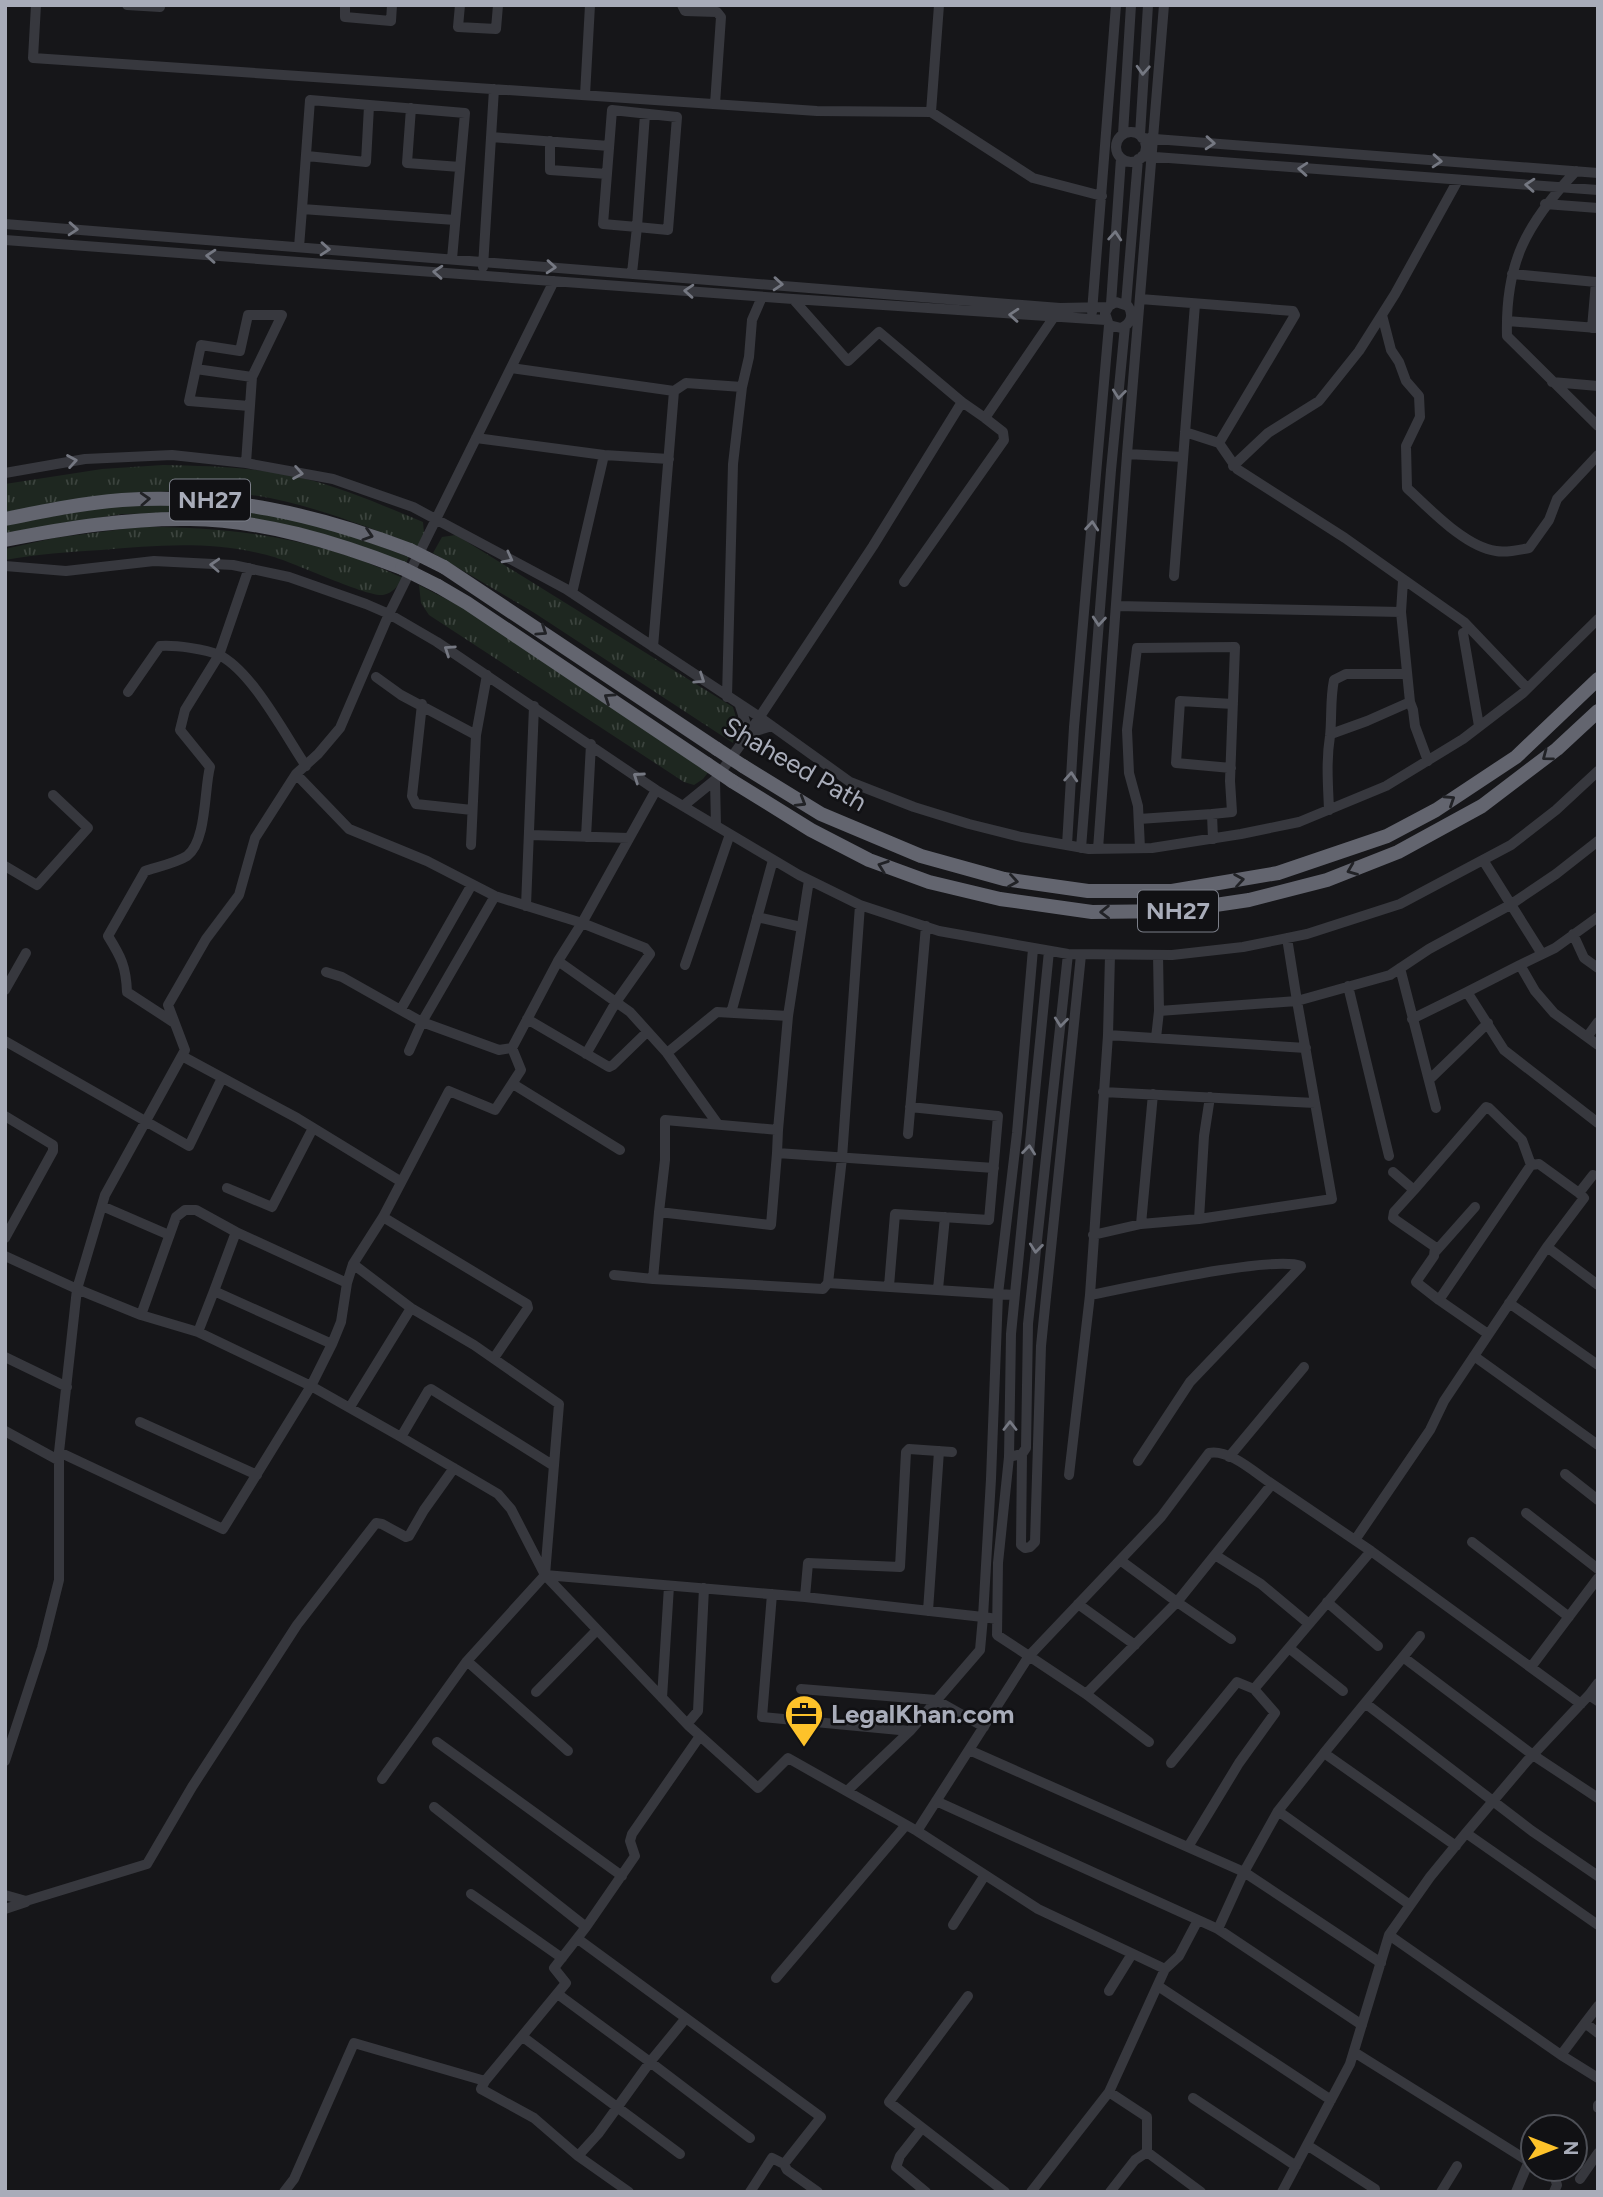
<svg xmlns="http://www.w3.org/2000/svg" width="1603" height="2197" font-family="Figtree,sans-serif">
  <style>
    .grass { fill: url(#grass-tufts) }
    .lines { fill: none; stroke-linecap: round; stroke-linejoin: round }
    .minor { stroke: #37383e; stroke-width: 10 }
    .highway { stroke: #63656f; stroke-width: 14 }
    .highway-bridge { stroke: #63656f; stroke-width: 14 }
    .oneway { stroke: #757882 }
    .oneway2 { stroke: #212226 }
    .labels { text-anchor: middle; stroke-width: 5; stroke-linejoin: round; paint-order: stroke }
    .shield { fill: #111114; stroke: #7b7e88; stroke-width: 2 }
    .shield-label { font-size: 24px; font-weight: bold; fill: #a8acb9 }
    .street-label { font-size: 26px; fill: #a8acb9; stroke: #111114 }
    .poi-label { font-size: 26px; font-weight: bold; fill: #a8acb9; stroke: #111114; text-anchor: start }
  </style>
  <defs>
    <pattern id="grass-tufts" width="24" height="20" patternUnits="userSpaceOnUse" patternTransform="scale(1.75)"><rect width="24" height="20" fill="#1e2720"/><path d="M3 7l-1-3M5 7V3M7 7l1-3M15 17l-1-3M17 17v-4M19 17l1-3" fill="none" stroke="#3c443e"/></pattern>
  </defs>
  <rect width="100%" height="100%" fill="#161619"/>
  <path class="grass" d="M163 465C210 466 257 467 302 478 344 488 384 506 423 522L424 533 421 547C360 525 300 499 235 493 157 485 82 501 5 512V484L102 469Z
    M121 504 227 507 321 525 409 557 406 563 355 544 297 527 185 513 122 514 5 533V525Z
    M139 527C230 526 320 538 403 578 398 586 393 593 383 595 366 597 292 561 267 555 212 541 157 545 101 550 69 552 37 554 5 560V549L54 538Z
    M456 535 733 707 737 721 733 743 533 612 433 553 442 537Z
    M419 585 475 614 710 770 703 779 694 785 684 782 429 615 421 603Z"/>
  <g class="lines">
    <path class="minor" d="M36 5 33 58 817 111 931 112 1033 178 1102 196
      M127 5 160 7V5
      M345 5V17L391 21 392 5
      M460 5 458 27 496 29 498 5
      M682 5 685 11 717 12 721 17 715 104
      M585 95 590 5
      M411 108 407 163 460 167
      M931 112 939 5
      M1116 147a15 15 0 1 1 30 0a15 15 0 1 1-30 0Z
      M1123 134 1131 5
      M1140 135 1148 5
      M491 137 609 146
      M1142 138 1598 173
      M550 141V170L607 174
      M307 156 366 162 369 106
      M1142 156 1598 190
      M1576 171C1526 224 1505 263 1507 336L1598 426
      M1545 204 1598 208
      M5 224 1060 308 1108 307
      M5 240 793 299 1106 320
      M299 247 302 209
      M452 259 465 113 310 100 302 209 455 220
      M483 267 494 89
      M632 273 637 227 668 230 677 117 612 110 603 224 637 227 645 114
      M1512 274 1596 282 1592 328
      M554 281 389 614 340 728 318 754 296 774 349 829 427 861 495 896 582 923 656 790
      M793 299 848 361 879 332 962 402
      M1140 299 1293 311 1295 315 1219 443
      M1111 304 1121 158
      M1126 304 1138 159
      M1092 312 1116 5
      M1382 315 1391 350 1399 362 1406 381 1419 396 1420 417 1406 446 1407 488C1430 509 1465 547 1496 551 1507 553 1518 550 1529 548L1549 520 1557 499 1598 455
      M1507 321 1597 328
      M511 368 674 391 686 383 742 387
      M196 369 252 377
      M1552 382 1598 386
      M1185 432 1219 443 1237 469 1345 538 1464 622 1527 688
      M476 438 604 455 669 459
      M1127 454 1183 457
      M246 463 252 377 282 315H248L240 351 201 345 189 401 249 406
      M1233 466 1268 433 1319 401 1359 351 1395 294 1458 180
      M5 473 85 459 172 455 246 463 333 479 413 507 566 589 758 716 850 782 914 807 969 824 1021 837 1089 849 1152 848 1241 834 1299 822 1386 786 1463 739 1523 693 1598 619
      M5 566 66 571 154 561 233 565 289 577 366 604 389 614 437 642 656 790 799 875 860 905 939 931 1068 954 1172 955 1243 947 1307 934 1400 904 1511 845 1556 810 1598 771
      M1174 576 1195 304
      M1403 581 1401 612 1410 702 1413 710 1415 726 1428 761
      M904 582 1004 440 1003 432 985 418
      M572 593 604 455
      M1117 606 1401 612
      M1463 633 1479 726
      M653 647 674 391
      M376 677 401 695 476 735
      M128 692 160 646C176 645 205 649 219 655 252 671 285 735 306 766
      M727 697 733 464 742 387 749 357 752 320 762 297
      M422 704 412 796 416 804 472 810
      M740 706 749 733 772 726
      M1331 734 1367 721 1410 702
      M743 741 739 728 744 715
      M1231 768 1176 763 1180 701 1233 704
      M715 780 716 826
      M683 806 715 780 749 733 873 546 962 402 985 418 1056 314
      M1329 810C1328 785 1326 761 1330 736 1332 719 1330 699 1334 680L1346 674H1407
      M1139 819 1212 814
      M530 835 629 838
      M586 837 591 744
      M471 845 476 735 487 675
      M1067 845 1074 727 1109 325 1105 313 1109 306 1116 302 1128 306C1134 315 1131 324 1121 328L1109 325
      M1081 848 1111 470 1125 326
      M1140 848 1138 806 1129 773 1127 730 1137 648 1235 647 1230 781 1232 812 1212 814 1213 839
      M1098 849 1127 454 1164 5
      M1483 860 1542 954
      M5 866 37 885 88 828 53 795
      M526 906 534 706
      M757 917 801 927
      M1573 934 1584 958 1598 968
      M1049 951 1011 1334 1009 1457 1022 1454 1026 1448 1028 1324 1068 954
      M558 961 630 1012 667 1053 717 1123
      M685 965 730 834
      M1520 965 1467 992 1504 1050 1598 1123
      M1400 968 1436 1108
      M326 972 342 977 422 1022 499 1050 512 1048
      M1348 986 1389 1156
      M5 990 26 953
      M401 1009 471 886
      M1159 1011 1297 1001 1287 938
      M731 1013 773 860
      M527 1019 609 1067 613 1065 647 1032
      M1412 1019 1467 992
      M173 1022 127 992C126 966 121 957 108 936L145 871C157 867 176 863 187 856 207 841 204 789 210 767L180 730 185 710 219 655 249 568
      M1598 1022 1587 1037 1598 1045
      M1108 1035 1306 1048
      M1587 1037 1554 1013 1535 991 1520 965 1555 948 1598 917
      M1156 1038 1159 1011 1158 955
      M5 1041 189 1146 222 1078
      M409 1051 422 1022 495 896
      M667 1053 717 1012 788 1016
      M586 1054 616 1002 650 954 645 948 582 923 558 961 512 1048 521 1070 495 1110 449 1091 383 1217 353 1264 411 1308 474 1345 559 1404 545 1575 689 1726 758 1788 788 1758 917 1831 1038 1909 1165 1969 1109 2092 1147 2117V2152L1201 2192
      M182 1056 297 1118 400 1181
      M1430 1079 1488 1023
      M513 1084 620 1150
      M1103 1092 1315 1103
      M5 1116 53 1145V1151L5 1238
      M778 1130 788 1016 809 880
      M908 1134 926 926
      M1393 1172 1414 1190 1394 1212 1393 1218 1435 1247 1434 1256 1416 1282 1439 1300
      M227 1188 272 1207 313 1128
      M1414 1190 1486 1107 1489 1108 1522 1140 1531 1165
      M102 1206 169 1235
      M659 1212 665 1160V1120L778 1130 777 1153
      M383 1217 527 1304 528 1308 494 1358
      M1199 1219 1332 1199 1297 1001 1390 975 1429 949 1510 905 1556 874 1598 841
      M1141 1224 1153 1094
      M236 1232 214 1291 332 1344
      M1093 1235 1141 1224 1199 1219 1204 1136 1210 1097
      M1547 1247 1598 1285
      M1436 1251 1475 1207
      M5 1256 77 1289 141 1315 198 1332 311 1386 401 1437 498 1494 511 1509 545 1575 805 1597 983 1617 980 1650 910 1731 847 1791
      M614 1275 653 1279 659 1212 771 1225 777 1153 994 1168
      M653 1279 823 1289 828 1283 1014 1295
      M828 1283 842 1158 860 905
      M889 1286 895 1214 989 1220 998 1116 910 1107
      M938 1289 945 1217
      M1090 1295C1127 1288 1273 1255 1301 1266L1190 1382 1138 1461
      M1509 1303 1598 1365
      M141 1315 176 1217 185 1210H196L236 1232 347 1283
      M198 1332 214 1291
      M1488 1334 1439 1300 1531 1165 1539 1164 1579 1193 1593 1175
      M1474 1356 1598 1445
      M5 1357 67 1387
      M350 1407 411 1308
      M140 1422 257 1475
      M5 1431 58 1460
      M401 1437 428 1391 431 1389 554 1466
      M59 1452 223 1529 311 1386 332 1344 341 1322 347 1283 353 1264
      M1022 1454 1021 1545 1025 1548 1030 1547 1035 1542 1041 1346 1081 955
      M1229 1457 1304 1367
      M1565 1474 1598 1500
      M1069 1475 1090 1295 1108 1035 1110 955
      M1526 1513 1598 1569
      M1355 1540 1430 1430 1444 1401 1462 1374 1547 1247 1584 1198 1579 1193
      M1472 1542 1569 1617
      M1215 1555 1261 1584 1309 1624
      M772 1594 762 1717 910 1731
      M805 1597 808 1563 900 1567 906 1452 909 1449 952 1452
      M1327 1602 1378 1646
      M1078 1604 1135 1645
      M928 1611 939 1451
      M997 1619 983 1617 991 1479 998 1294 1017 1133 1033 949
      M1231 1639 1177 1602 1272 1484 1371 1551
      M1289 1648 1343 1691
      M1403 1657 1420 1636
      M467 1661 568 1751
      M1531 1667 1598 1578
      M801 1689 936 1700 984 1727
      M1254 1689 1371 1551 1581 1704
      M536 1692 597 1630
      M1086 1694 1177 1602 1120 1560
      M1589 1695 1598 1701
      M662 1698 669 1586
      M1365 1703 1532 1831 1598 1876
      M687 1724 698 1711 704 1588
      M437 1742 622 1876
      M1149 1742 1086 1694 1029 1656 1161 1517 1209 1453C1230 1449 1255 1473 1272 1484
      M969 1750 1244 1872 1218 1929
      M1324 1753 1278 1811 1410 1905
      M5 1761 42 1648 59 1580V1452L77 1289 105 1195 185 1050 168 1005 206 939 239 895 255 838 296 774
      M1171 1763 1237 1682 1254 1689 1275 1713 1239 1763 1188 1847
      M382 1779 467 1661 545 1575
      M936 1801 1218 1929 1362 2025
      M434 1807 586 1927
      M1278 1811 1244 1872 1381 1963
      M917 1831 1029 1656 997 1635 998 1563 1009 1457
      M1466 1833 1598 1925
      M1456 1846 1324 1753 1403 1657 1533 1755 1598 1798
      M471 1894 562 1958
      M5 1895 26 1901 147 1864 192 1787 297 1625 376 1523 382 1524 406 1537 409 1536 424 1510 454 1468
      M5 1909 26 1902
      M953 1925 985 1875
      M1389 1935 1561 2055 1598 2078
      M578 1939 821 2117 784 2164 772 2158 750 2192
      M1165 1969 1179 1956 1198 1920
      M776 1978 906 1825
      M1158 1986 1331 2100
      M1109 1991 1132 1954
      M559 1995 650 2062 686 2018
      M968 1996 889 2102 1005 2192
      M1585 2023 1598 2006
      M523 2037 680 2154
      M1354 2052 1533 2164
      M1561 2055 1585 2023 1598 2033
      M1193 2098 1296 2166
      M1598 2105V2108
      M922 2128 900 2156 896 2167 926 2192
      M1307 2145 1375 2189
      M578 2156 598 2134 650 2062 750 2138
      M784 2164 787 2170 818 2192
      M1541 2169 1555 2178 1557 2185 1554 2192
      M1580 2179 1598 2153
      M284 2192 294 2179 354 2043 485 2081
      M629 2192 578 2156 534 2118 481 2089 485 2081 566 1983 554 1968 586 1927 635 1856 630 1841 632 1834 700 1736
      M1031 2192 1109 2092
      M1110 2192 1135 2160 1147 2152
      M1282 2192 1350 2064 1389 1935 1430 1877 1466 1833 1527 1761 1589 1695 1598 1683
      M1441 2192 1457 2166
      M1516 2192 1529 2161"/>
    <path class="highway" d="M5 519C44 511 83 503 122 500 224 493 315 514 410 550
      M5 540C66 528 128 518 190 519 262 520 335 542 402 568
      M444 567 717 749
      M438 586 467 603 707 764
      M743 766 821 814 921 856 1004 879 1088 891H1172L1278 873 1387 836 1436 810 1516 757 1598 679
      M732 781 811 830 869 860 929 882 1000 899 1092 912 1175 911 1249 900 1327 880 1398 852 1482 806 1557 749 1598 711"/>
    <path class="highway-bridge" d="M410 550 444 567
      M402 568 438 586
      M717 749 743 766
      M707 764 732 781"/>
  </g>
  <defs><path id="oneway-chevron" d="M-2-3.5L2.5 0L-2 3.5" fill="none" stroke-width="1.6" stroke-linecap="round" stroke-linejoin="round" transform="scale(1.75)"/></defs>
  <g class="oneway">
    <use href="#oneway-chevron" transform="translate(1143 70) rotate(93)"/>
    <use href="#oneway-chevron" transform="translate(1210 143) rotate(4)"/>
    <use href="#oneway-chevron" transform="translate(1437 161) rotate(4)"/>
    <use href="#oneway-chevron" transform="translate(1303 169) rotate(-176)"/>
    <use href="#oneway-chevron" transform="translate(1530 185) rotate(-176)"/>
    <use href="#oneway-chevron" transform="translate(73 229) rotate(4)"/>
    <use href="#oneway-chevron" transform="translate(1115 236) rotate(-86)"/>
    <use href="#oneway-chevron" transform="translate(325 249) rotate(4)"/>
    <use href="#oneway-chevron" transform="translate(211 256) rotate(-176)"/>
    <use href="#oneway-chevron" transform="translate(551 267) rotate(4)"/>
    <use href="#oneway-chevron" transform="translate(438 272) rotate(-176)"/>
    <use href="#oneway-chevron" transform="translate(778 284) rotate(4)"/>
    <use href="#oneway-chevron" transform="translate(689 291) rotate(-176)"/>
    <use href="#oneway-chevron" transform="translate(1014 315) rotate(-176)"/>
    <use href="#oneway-chevron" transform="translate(1119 394) rotate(96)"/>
    <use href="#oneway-chevron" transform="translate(72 461) rotate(-10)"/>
    <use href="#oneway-chevron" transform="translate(298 473) rotate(10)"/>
    <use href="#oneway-chevron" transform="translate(1092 526) rotate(-85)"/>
    <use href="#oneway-chevron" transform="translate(508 558) rotate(28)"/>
    <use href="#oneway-chevron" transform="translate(215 565) rotate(-177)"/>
    <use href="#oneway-chevron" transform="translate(1099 621) rotate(95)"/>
    <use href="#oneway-chevron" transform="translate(449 650) rotate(-146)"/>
    <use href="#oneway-chevron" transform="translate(700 679) rotate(34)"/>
    <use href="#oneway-chevron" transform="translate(638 777) rotate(-145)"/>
    <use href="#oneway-chevron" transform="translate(1071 777) rotate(-86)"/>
    <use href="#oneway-chevron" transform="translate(1061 1022) rotate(96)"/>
    <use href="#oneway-chevron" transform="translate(1029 1150) rotate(-84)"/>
    <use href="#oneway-chevron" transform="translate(1036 1248) rotate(96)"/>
    <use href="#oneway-chevron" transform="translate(1010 1426) rotate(-90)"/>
  </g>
  <g class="oneway2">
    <use href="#oneway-chevron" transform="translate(145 499) rotate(-3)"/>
    <use href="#oneway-chevron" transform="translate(368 535) rotate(18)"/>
    <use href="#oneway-chevron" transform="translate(542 631) rotate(34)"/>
    <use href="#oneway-chevron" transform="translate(609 698) rotate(-146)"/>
    <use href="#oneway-chevron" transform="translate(1547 756) rotate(143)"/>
    <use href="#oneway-chevron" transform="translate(1450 800) rotate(-33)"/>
    <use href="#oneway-chevron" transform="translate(801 802) rotate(31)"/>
    <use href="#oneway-chevron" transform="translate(883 866) rotate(-160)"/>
    <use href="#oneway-chevron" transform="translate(1352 870) rotate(158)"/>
    <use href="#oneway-chevron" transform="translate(1239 880) rotate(-9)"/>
    <use href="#oneway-chevron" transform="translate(1013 881) rotate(9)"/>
    <use href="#oneway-chevron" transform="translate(1105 912) rotate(179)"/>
  </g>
  <defs>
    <g id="office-pin" transform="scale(2.0125)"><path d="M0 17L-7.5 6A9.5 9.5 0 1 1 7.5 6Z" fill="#fdc22a" stroke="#111114"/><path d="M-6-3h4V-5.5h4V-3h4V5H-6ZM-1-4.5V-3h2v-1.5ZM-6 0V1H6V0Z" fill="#111"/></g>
  </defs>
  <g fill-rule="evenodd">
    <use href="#office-pin" x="804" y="1714"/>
  </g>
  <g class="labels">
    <g class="shield">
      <rect x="170" y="479.5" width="80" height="41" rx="5"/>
      <rect x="1138" y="890.5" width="80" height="41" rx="5"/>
    </g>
    <g class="shield-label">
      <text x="210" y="508">NH27</text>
      <text x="1178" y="919">NH27</text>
    </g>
    <g class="street-label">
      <text transform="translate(795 764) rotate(30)" y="9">Shaheed Path</text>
    </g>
    <g class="poi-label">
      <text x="831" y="1723">LegalKhan.com</text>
    </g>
  </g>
  <rect width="1603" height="2197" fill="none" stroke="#a8acb9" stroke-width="14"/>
  <g transform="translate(1554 2148) rotate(90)"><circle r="33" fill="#111114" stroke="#4d4f56" stroke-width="2"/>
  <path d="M0-5L12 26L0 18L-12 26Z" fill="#fdc22a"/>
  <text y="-10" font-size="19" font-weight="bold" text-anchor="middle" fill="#a8acb9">N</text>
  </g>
</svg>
